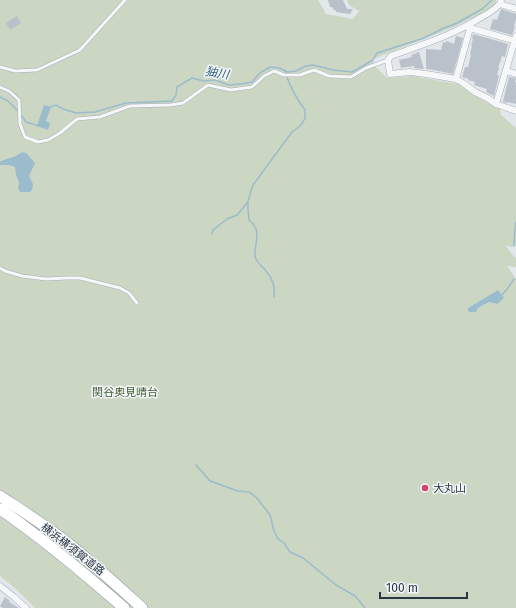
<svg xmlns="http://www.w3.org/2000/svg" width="516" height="608" font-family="'Fira Sans','Noto Sans JP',sans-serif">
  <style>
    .green { fill: #cbd6c3; fill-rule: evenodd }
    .water { fill: #9bbccd }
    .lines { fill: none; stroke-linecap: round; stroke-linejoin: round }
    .stream { stroke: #9bbccd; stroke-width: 1.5 }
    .building { fill: #b9c1ca }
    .service-casing { stroke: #a7afb6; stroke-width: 4 }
    .minor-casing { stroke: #a7afb6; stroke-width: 7 }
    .motorway-casing { stroke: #8897a3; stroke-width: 12 }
    .service { stroke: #f5f7f9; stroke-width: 3 }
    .minor { stroke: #f5f7f9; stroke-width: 6 }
    .motorway { stroke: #fff; stroke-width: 11 }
    .poi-dot { fill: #d8406f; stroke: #f2f6f8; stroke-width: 1.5 }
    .labels { text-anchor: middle; stroke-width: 3; stroke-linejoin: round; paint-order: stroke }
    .park-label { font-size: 11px; fill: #456135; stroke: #f2f6f8 }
    .poi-label { font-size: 11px; fill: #293745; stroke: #f2f6f8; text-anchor: start }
    .street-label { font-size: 11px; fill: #293745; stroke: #f2f6f8 }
    .water-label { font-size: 12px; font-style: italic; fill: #305e7c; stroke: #f2f6f8 }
  </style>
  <rect width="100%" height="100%" fill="#e2e7eb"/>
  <path class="green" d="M0 0H318L326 14 353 19 359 11 349 5 347 0H496V6L454 27 373 59 374 65 387 78 413 76 458 84 482 100 500 109 501 115 516 128V247L515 246 511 247 505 245 515 258 516 257V267L507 266 516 279V608H35L16 589 0 576ZM498 290 497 304 489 302 478 308 477 311 468 308Z"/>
  <path class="water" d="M44 105 51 107 46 121 50 123 48 130 37 126Z
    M22 152 26 153 35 163 29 176 33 184 32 190 30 192H20L18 189 19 182 16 175 15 167 9 165H0V162L1 161 16 156Z
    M498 290 504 298 497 304 489 302 478 308 476 312H470L468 311V308Z"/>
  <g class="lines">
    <path class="stream" d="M0 97 8 101 19 112
      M50 107 56 105 63 109 76 113 95 112 126 103 172 101 176 95 177 87 192 78 204 81 215 80 229 85 241 84 252 82 260 73 270 67 279 68 288 72 296 71 306 66 313 65 333 70 352 72 373 60 377 53 424 38 444 28 457 23 482 9 492 0
      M21 115 26 122 39 126
      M212 234 213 230 227 219 237 215 248 202
      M514 246 515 228 516 222
      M501 296 508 288 514 279
      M274 297C275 286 273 279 266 271 262 265 256 263 255 256 254 242 263 231 249 220L248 210V201L253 185 292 132 300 126 303 122 305 118V110C296 98 289 85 285 71
      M196 465 210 481 238 491 249 492 257 498 270 515 274 531 278 539 284 543 290 552 303 558 336 585 355 596 365 608"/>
  </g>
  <path class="building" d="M328 0H343L347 9H353L350 14 336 12V11L334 10 332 7H330Z
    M501 9 516 14V19L514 26 515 27 512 35 490 29 493 19 497 20Z
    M17 16 21 23 10 30 6 23Z
    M473 34 508 44 505 57 502 56 498 68H499L497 75 499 76 494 96 486 92 487 89 474 85 475 82 468 80 469 79 462 77 465 67H468L471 55 470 54 472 46H471L473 39H472Z
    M456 36 463 38 453 74 434 70 426 69V49L441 50 443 42 446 43V41L454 44Z
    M419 52 424 69 414 68V66L401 68 399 60 412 57 411 55Z
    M509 77 516 78 515 82 516 83V104L508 102V103L503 102Z
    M5 597 10 601 9 602 19 608H3L0 606Z"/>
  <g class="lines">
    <g class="service-casing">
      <path id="service" d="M0 67 15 71 37 70 80 50 125 0
        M0 87 9 91 19 100 20 124 25 137 38 142 48 140 60 133 77 119 100 117 130 106 171 105 183 103 208 85 231 90 252 87 264 76 274 71 284 75H300L314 70 329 76 351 77 366 68 388 60
        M0 268 5 271 22 276 46 279 67 278H80L120 288 129 293 137 303"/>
    </g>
    <g class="minor-casing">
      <path id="minor" d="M501 0 500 4C494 10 488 14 480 18 453 35 422 45 391 56L388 60 390 74 410 72 426 74 456 79 463 83 475 92 489 99 496 104 516 111
        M500 4 516 9
        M468 27 470 28 516 41
        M506 71 516 74
        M456 79 470 28
        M496 104 516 36
        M0 586 14 597 26 608"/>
    </g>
    <g class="motorway-casing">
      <path id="motorway" d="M0 496C24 512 48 527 70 545 95 565 119 587 142 608
        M0 509C44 539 84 573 124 608"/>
    </g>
    <use href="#service" class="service"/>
    <use href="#minor" class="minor"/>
    <use href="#motorway" class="motorway"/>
  </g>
  <circle class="poi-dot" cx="425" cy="488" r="4"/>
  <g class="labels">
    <g class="park-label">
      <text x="125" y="396">関谷奥見晴台</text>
    </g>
    <g class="poi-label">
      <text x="433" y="492">大丸山</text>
    </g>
    <g class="street-label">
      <text transform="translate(73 549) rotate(38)" y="4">横浜横須賀道路</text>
    </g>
    <g class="water-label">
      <text transform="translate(217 73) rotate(9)" y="4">㹨川</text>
    </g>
  </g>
  <path d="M380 592v6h87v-6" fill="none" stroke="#293745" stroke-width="2"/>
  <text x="386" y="592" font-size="12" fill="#293745" stroke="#f2f6f8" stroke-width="3" paint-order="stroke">100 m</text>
</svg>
